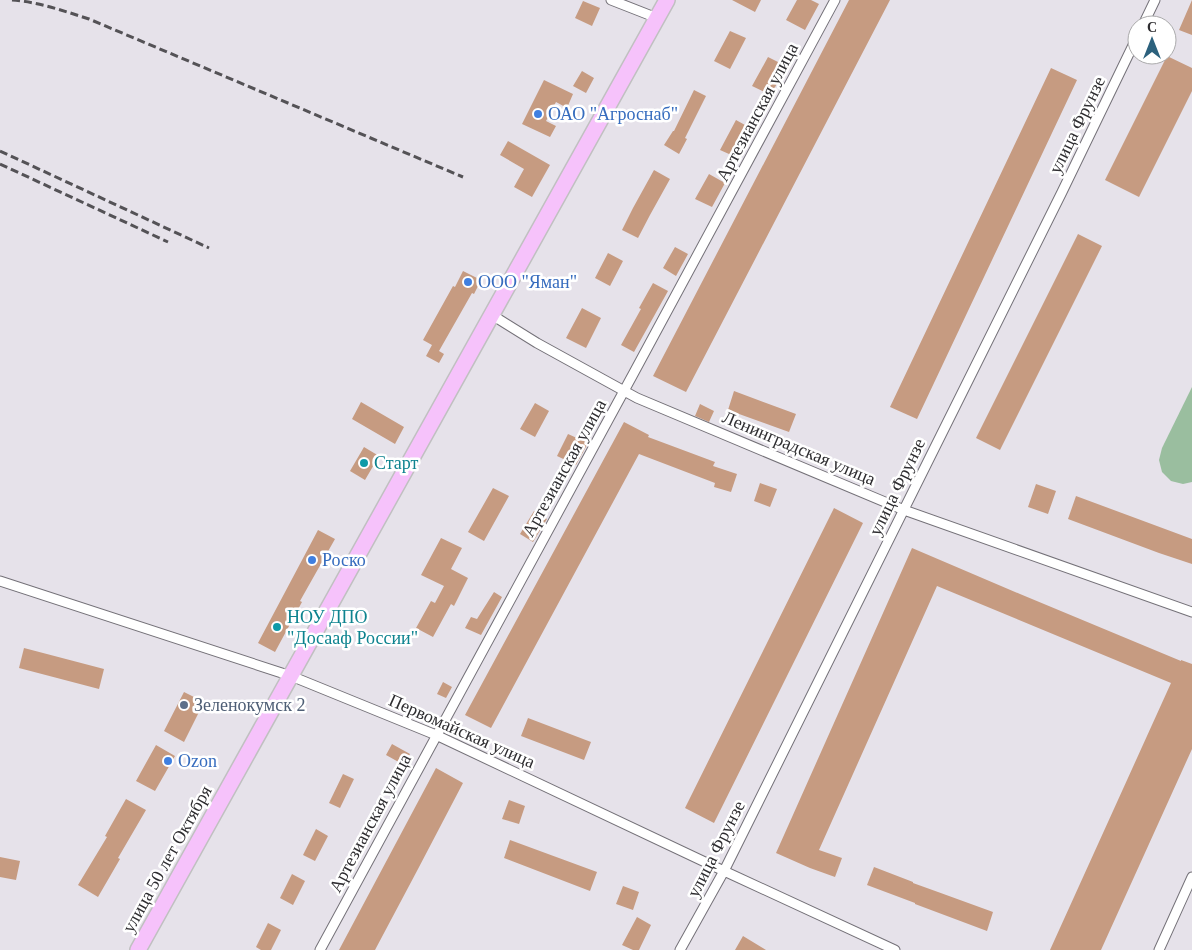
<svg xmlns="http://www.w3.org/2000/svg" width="1192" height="950" font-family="'Times New Roman',serif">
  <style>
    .green { fill: #9abe9f }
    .building { fill: #c69b81 }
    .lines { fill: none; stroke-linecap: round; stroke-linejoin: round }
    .minor-casing { stroke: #747178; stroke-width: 11 }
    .trunk-casing { stroke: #c0c0c1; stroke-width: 18 }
    .minor { stroke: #fff; stroke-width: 9 }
    .trunk { stroke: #f6c2fb; stroke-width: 15 }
    .rail { stroke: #545256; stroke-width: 3; stroke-dasharray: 8 4; stroke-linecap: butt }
    .shop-dot { fill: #3f7fe0; stroke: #fff; stroke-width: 2 }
    .culture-dot { fill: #0f9aa8; stroke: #fff; stroke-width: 2 }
    .service-dot { fill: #5c6f8a; stroke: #fff; stroke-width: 2 }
    .labels { text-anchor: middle; stroke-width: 5; stroke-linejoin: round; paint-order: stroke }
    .street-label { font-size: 18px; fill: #2e2d30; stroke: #fff }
    .shop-label { font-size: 18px; fill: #366cbe; stroke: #fff; text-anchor: start }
    .culture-label { font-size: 18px; fill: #0d838f; stroke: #fff; text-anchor: start }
    .service-label { font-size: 18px; fill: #4e5e75; stroke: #fff; text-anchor: start }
  </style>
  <rect width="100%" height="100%" fill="#e6e2ea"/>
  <path class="green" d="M1192 387V482L1183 484 1171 481 1162 472 1159 460 1162 448Z"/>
  <path class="building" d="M732 0H761L755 12Z
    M797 0H811L819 4 805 30 786 20Z
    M849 0H890L686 392 653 376Z
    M1192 0V35L1179 30Z
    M583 1 600 8 592 26 575 18Z
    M730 31 746 38 730 69 714 61Z
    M1167 56 1192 68V91L1139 197 1105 180Z
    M768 57 786 66 771 95 752 86Z
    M1051 68 1077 80 917 419 890 407Z
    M582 71 594 78 586 93 573 86Z
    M544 80 573 94 567 108 556 102 546 121 556 126 550 137 522 124Z
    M694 90 706 96 685 138 687 139 679 154 664 145 673 131H674Z
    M736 120 754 130 738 158 720 150Z
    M508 141 550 165 532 197 514 187 524 169 500 155Z
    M654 170 670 179 650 215 638 238 622 230 633 208Z
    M709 174 725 183 712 207 695 199Z
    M1078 234 1102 246 1000 450 976 438Z
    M675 247 688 254 676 276 663 268Z
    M608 253 623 261 610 286 595 278Z
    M463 271 481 280 474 294 472 293 439 351 444 354 439 363 426 356 432 345 423 340 453 286 455 287Z
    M653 283 668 291 634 352 621 345 641 309 639 308Z
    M582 308 601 318 586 348 566 338Z
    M734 391 796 414 789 432 728 410Z
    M361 402 404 427 395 444 352 419Z
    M535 403 549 411 535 437 520 429Z
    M700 404 714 411 709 422 695 416Z
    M624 422 649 435 648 437 715 462 713 466 737 474 731 492 714 487 715 483 639 454 491 728 465 715Z
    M568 434 588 443 576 465 557 456Z
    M364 447 379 456 365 480 350 471Z
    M760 483 777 489 770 507 754 501Z
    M1036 484 1056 491 1048 514 1028 507Z
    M493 488 509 496 484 541 468 532Z
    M1076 496 1192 539V564L1159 553 1068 519Z
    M834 508 863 523 714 823 685 808Z
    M534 511 547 519 533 542 520 534Z
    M318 530 335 539 300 601 302 602 275 652 258 643Z
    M441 538 462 548 451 569 468 578 454 606 451 604 433 637 416 628 431 601 435 603 444 586 421 575Z
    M912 548 1020 594 1181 661V660L1192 664V749L1101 950H1050L1171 683 937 586 819 850 842 858 835 877 810 868 776 853Z
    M494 592 502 597 481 635 465 628 471 617 477 619Z
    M24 648 104 669 99 689 19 668Z
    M443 682 452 687 446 698 437 694Z
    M184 692 204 702 184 742 164 731Z
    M528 718 591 742 584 760 521 736Z
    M392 744 410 754 404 765 386 755Z
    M156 745 175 756 155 791 136 781Z
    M436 768 463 783 418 869 375 950H339Z
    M343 774 354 779 340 808 329 803Z
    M126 799 146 810 118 858 120 859 98 897 78 885 107 837 105 836Z
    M509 800 525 806 519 824 502 819Z
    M316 829 328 836 315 861 303 855Z
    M510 840 597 872 590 891 504 858Z
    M0 857 20 861 16 880 0 877Z
    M874 867 913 882V883L938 892 993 912 987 931 915 904V903L867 885Z
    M292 874 305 881 293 905 280 898Z
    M623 886 639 892 633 910 616 904Z
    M637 917 651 925 639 950H633L622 945Z
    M268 923 281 930 271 950H261L256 947Z
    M743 936 766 950H735Z"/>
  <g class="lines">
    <g class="minor-casing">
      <path id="minor" d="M611 0 657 18
        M1143 25 1155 0
        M492 315 537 343 637 398 904 510 1192 612
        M0 581 291 676 436 735 724 871 895 950
        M320 950C490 633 666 318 835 0
        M680 950 724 871 1062 192 1137 37
        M1159 950 1192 877"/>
    </g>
    <g class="trunk-casing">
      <path id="trunk" d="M138 950 667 0"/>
    </g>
    <use href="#minor" class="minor"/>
    <use href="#trunk" class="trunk"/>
    <path class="rail" d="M12 0C39 2 64 11 89 19L463 177
      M0 151 209 248
      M0 164 168 242"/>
  </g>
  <g class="shop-dot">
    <circle cx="538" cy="114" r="5"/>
    <circle cx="468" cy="282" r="5"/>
    <circle cx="312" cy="560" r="5"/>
    <circle cx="168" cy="761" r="5"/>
  </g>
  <g class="culture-dot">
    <circle cx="364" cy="463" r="5"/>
    <circle cx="277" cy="627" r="5"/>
  </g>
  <circle class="service-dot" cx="184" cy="705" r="5"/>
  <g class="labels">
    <g class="street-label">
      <text transform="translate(757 112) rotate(-62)" y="6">Артезианская улица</text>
      <text transform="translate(1077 125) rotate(-64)" y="6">улица Фрунзе</text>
      <text transform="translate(799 448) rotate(23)" y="6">Ленинградская улица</text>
      <text transform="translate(564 468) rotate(-61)" y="6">Артезианская улица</text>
      <text transform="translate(897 487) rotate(-64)" y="6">улица Фрунзе</text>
      <text transform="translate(462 731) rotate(24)" y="6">Первомайская улица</text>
      <text transform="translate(370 823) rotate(-62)" y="6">Артезианская улица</text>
      <text transform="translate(716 849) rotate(-63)" y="6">улица Фрунзе</text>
      <text transform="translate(167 859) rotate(-61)" y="6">улица 50 лет Октября</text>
    </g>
    <g class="shop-label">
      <text x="548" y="120">ОАО "Агроснаб"</text>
      <text x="478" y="288">ООО "Яман"</text>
      <text x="322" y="566">Роско</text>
      <text x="178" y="767">Ozon</text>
    </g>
    <g class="culture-label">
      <text x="374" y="469">Старт</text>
      <text x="287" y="623">НОУ ДПО<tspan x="287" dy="21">"Досааф России"</tspan></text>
    </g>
    <g class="service-label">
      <text x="194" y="711">Зеленокумск 2</text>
    </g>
  </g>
  <g transform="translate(1152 40)"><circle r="24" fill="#ffffff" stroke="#ababac"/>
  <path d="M0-4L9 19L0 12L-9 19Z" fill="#2c617d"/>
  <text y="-8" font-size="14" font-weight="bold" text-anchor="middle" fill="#2e2d30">С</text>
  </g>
</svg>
